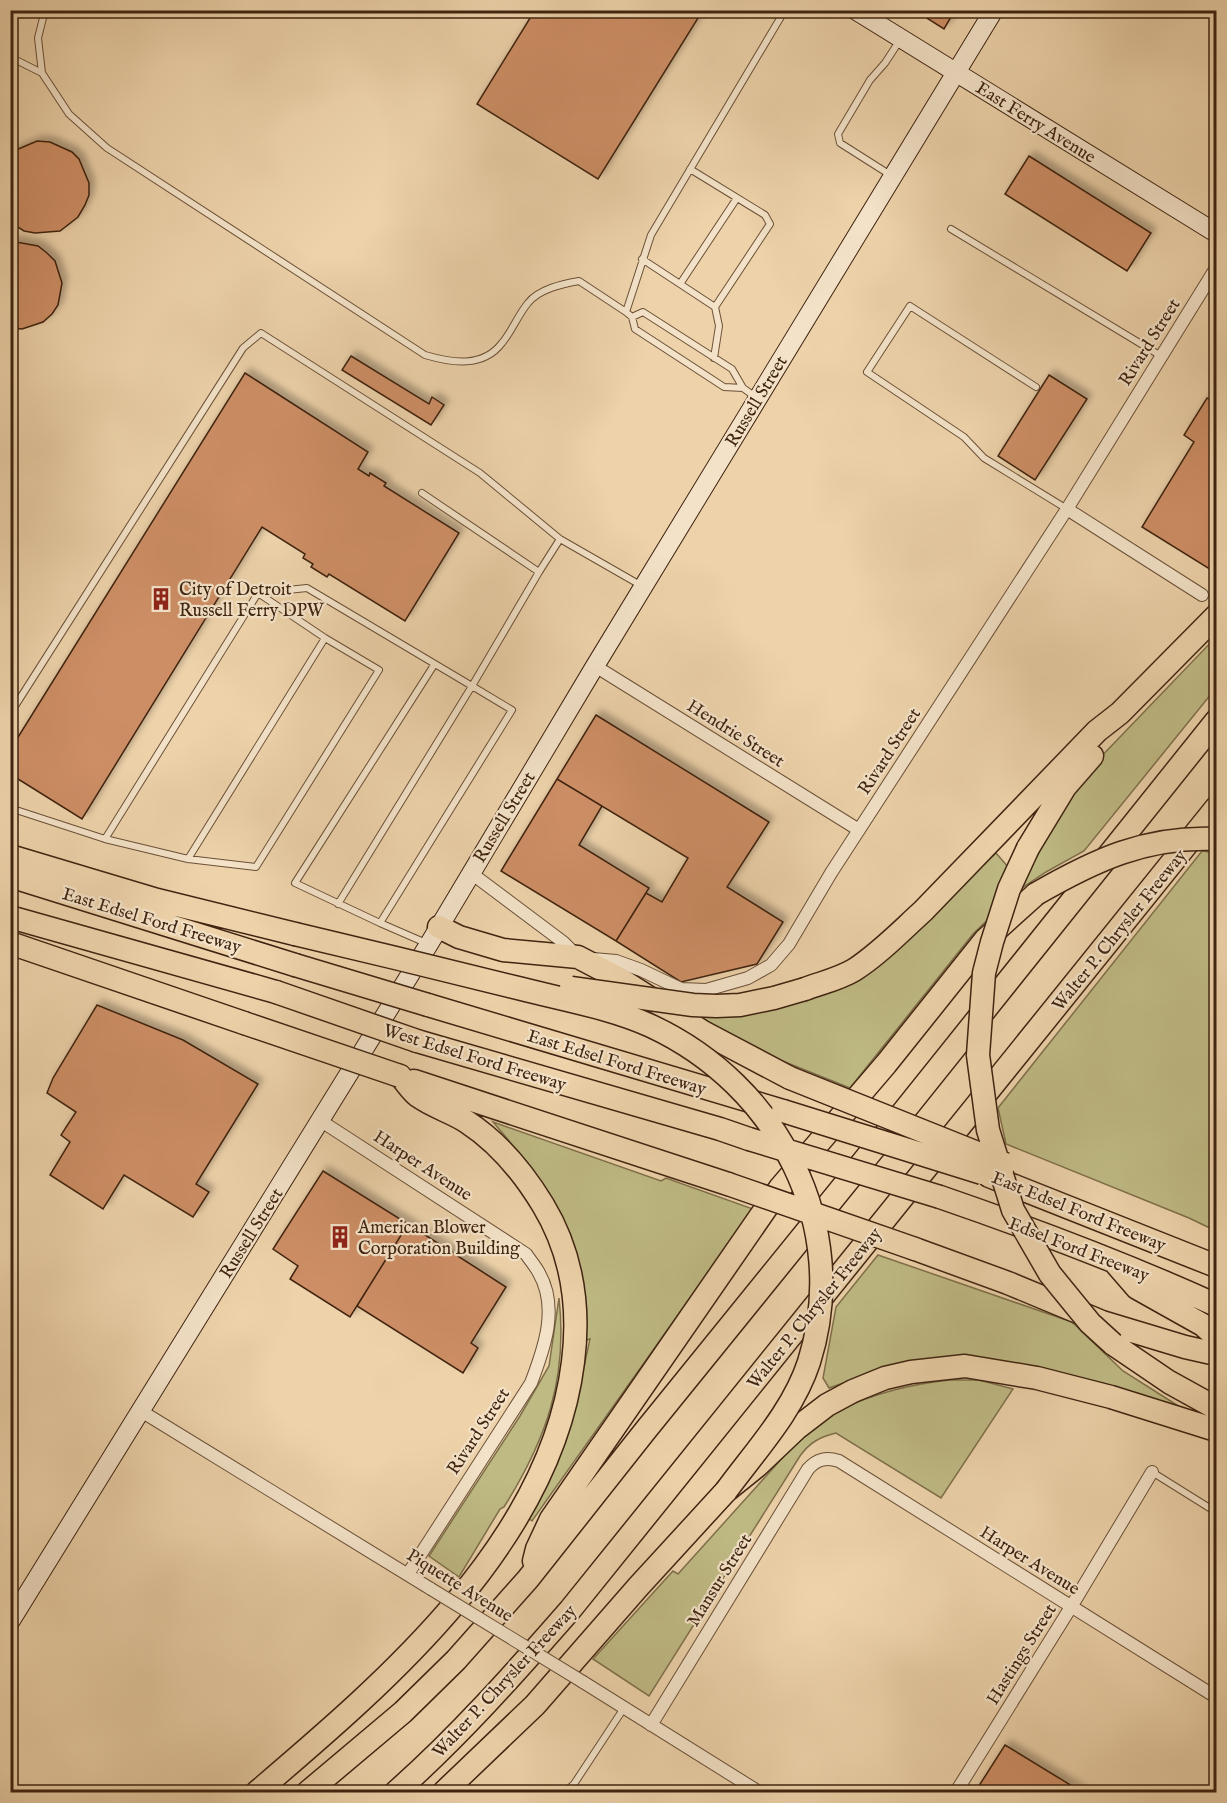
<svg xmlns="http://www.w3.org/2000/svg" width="1227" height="1803" font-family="'IM FELL English',serif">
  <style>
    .green { fill: #bfba84; stroke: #7f6f4a; stroke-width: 1.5 }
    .building { fill: #cd8e65; stroke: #3f2411; stroke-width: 1.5; filter: url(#shadow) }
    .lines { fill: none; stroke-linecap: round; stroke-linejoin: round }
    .lane-casing { stroke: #6a5037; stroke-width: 8 }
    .street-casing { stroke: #6a5037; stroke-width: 14 }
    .secondary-casing { stroke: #3f2411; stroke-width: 20 }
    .highway-casing { stroke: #3f2411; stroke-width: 25 }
    .lane { stroke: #f3e2c8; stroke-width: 6 }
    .street { stroke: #f3e2c8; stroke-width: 12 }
    .secondary { stroke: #f3e2c8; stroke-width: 18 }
    .highway { stroke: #edd2aa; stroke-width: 22 }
    .street-bridge-casing { stroke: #6a5037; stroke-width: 14; stroke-linecap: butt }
    .highway-bridge-casing { stroke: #3f2411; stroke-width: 25; stroke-linecap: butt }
    .street-bridge { stroke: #f3e2c8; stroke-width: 12 }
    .highway-bridge { stroke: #edd2aa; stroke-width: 22 }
    .labels { text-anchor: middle; stroke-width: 4.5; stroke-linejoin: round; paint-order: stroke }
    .street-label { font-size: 18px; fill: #3f2411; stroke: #f3e2c8 }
    .poi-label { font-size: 18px; fill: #3f2411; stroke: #f3e2c8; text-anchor: start }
  </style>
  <defs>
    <filter id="shadow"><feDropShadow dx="5" dy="-5" stdDeviation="3" flood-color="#0004"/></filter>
  </defs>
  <rect width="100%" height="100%" fill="#edd2aa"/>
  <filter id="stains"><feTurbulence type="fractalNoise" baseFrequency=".00333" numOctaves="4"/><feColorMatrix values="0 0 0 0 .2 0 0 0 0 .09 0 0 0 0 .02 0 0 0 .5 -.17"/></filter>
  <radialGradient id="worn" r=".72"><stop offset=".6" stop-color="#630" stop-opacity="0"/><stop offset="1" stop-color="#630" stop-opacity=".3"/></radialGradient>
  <path class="green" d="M1216 637V688L1084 851 1046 872 1016 892 973 934 850 1088 775 1058 683 1008 707 1011 888 955 996 853 1009 868 1070 799 1095 763Z
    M1202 851 1216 853V1231L1189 1218 1006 1144 998 1108Z
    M493 1122 661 1181 666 1178 753 1209 532 1521 527 1517 566 1431 577 1399 590 1339 587 1340 584 1335 544 1189 527 1162Z
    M878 1255 1072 1322 1123 1371 1191 1414 1087 1382 887 1368 829 1388 823 1378 836 1307Z
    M559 1298C568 1379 546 1440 504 1507L500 1509 459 1577 429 1556 520 1416 549 1366Z
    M949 1380H979L1013 1389 941 1498 836 1433C820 1437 810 1442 800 1456L649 1696 593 1659 673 1571 678 1574 794 1445C808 1433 824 1417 842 1409 875 1393 913 1384 949 1380Z"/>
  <path class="building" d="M535 10H703L598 179 477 104Z
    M914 10H955L944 29Z
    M37 141 50 142 72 152 79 159 89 183V195L85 205 78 217 60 231 35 233 24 231 10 222V155L16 150Z
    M1029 156 1151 233 1127 271 1005 194Z
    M16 242 38 246 47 253 55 261 62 283 58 305 52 314 43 322 22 329 10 328V243Z
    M351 356 429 404 432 397 444 405 431 425 342 370Z
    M245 373 368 452 358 469 369 476 370 473 386 483 384 486 459 533 405 621 329 574 327 577 311 567 313 564 303 558 305 554 262 527 82 819 10 774V750Z
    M1049 375 1087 399 1035 480 998 456Z
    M1207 398 1216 404V573L1142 527 1194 442 1184 435Z
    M596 715 769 822 727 887 783 922 757 964 681 982 616 941 646 893 662 902 688 858 557 779Z
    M557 779 602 806 579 845 649 888 616 941 501 871Z
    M97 1005 183 1040 258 1084 196 1184 209 1192 193 1217 124 1175 103 1209 50 1175 70 1142 61 1135 76 1112 47 1093 53 1078Z
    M323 1171 408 1224 350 1317 290 1279 298 1266 273 1249Z
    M408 1224 506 1287 471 1343 478 1348 463 1373 357 1306Z
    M1005 1745 1082 1792H975Z"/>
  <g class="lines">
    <g class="lane-casing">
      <path id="lane" d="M10 12 11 10
        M10 57 42 73 69 114 107 148 425 355C452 363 483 368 502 343 512 331 518 315 528 303 539 289 562 284 579 281L626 312
        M42 73 38 38 45 10
        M690 169 765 215 770 224 715 307 719 326 714 358
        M892 176 840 143 838 134 870 80 885 63 900 40
        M951 229 1161 356
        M642 259 715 307
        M680 284 737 198
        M632 317 643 312 732 369 743 388 757 398
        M1036 387 910 306 867 372 964 437 984 458 1067 509
        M743 388 724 387 635 329 632 317 626 312 651 235 785 10
        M422 493 539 572 560 539 642 586
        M258 593 325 638 379 670 256 867 188 859 105 839 258 593 307 588 472 686 539 572
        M10 714 243 348 261 333 480 473 560 539
        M10 808 105 839
        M188 859 325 638
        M338 904 472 686 512 710 380 923 295 883 434 665
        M380 923 426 943
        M1152 1472 1216 1512
        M565 1792 574 1784 624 1708"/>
    </g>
    <g class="street-casing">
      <path id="street" d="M1067 509 1202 595
        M595 666 859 830
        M471 873 563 942 576 955
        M593 959 616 961 641 970 681 989 706 990 748 978 771 965 789 944 831 873 1067 509 1216 268
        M321 1121 526 1254C530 1260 536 1267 539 1273 559 1308 544 1349 531 1383L408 1574
        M141 1411 431 1589
        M583 1682 759 1792
        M651 1725 808 1469C817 1459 826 1457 839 1461L1216 1697
        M956 1792 1071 1607 1152 1472"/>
    </g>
    <g class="secondary-casing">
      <path id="secondary" d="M855 10 1216 233
        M10 1622 429 944 595 666 994 10"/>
    </g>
    <g class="highway-casing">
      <path id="highway" d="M1028 848 1065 787 1092 756
        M10 856 157 900 295 934
        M10 876 295 965
        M10 917 276 992
        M439 927 459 937 503 950 578 957 620 979 703 1032 790 1078
        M10 943 244 1023
        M805 989C821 983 839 979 854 970 879 954 901 931 923 911L1097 731 1120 713 1216 616
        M428 1005 783 1111
        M417 1041 720 1129 749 1139
        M414 1081 728 1184
        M989 1176 1216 1266
        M940 1197C1033 1229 1126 1264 1216 1305
        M915 1249 1008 1283 1102 1322 1185 1347 1216 1354
        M1117 1265 1137 1288 1203 1325 1216 1337
        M1113 1344 1169 1382 1216 1408
        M534 1561 537 1549 551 1519 780 1188 886 1064 985 940 1036 894
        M257 1792C386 1682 551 1542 573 1362 580 1307 572 1253 543 1205 523 1172 499 1143 467 1122 452 1112 433 1107 418 1096 412 1092 406 1082 400 1076
        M308 1792 403 1712 456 1660 528 1579 645 1431 892 1126 1216 721
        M396 1792C459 1736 514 1674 570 1610L1216 808
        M444 1792 535 1705 638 1587 726 1491 757 1466 797 1428 827 1405 853 1391 885 1378 911 1372 965 1366 1037 1378 1111 1397 1216 1430"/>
    </g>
    <use href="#lane" class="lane"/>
    <use href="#street" class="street"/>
    <use href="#secondary" class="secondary"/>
    <use href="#highway" class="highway"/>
    <g class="street-bridge-casing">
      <path id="street-bridge" d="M431 1589 583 1682"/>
    </g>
    <g class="highway-bridge-casing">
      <path id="highway-bridge" d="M1028 848 1009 889 992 942 984 973 978 1055 988 1130 1013 1210 1050 1274 1090 1323 1113 1344
        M1036 894C1095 860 1146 836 1216 839
        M295 934C371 952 446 970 522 989 565 1000 611 1008 651 1026 778 1085 852 1226 809 1362 793 1411 756 1450 726 1491
        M295 965 428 1005
        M571 988 693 1005 716 1006 740 1005 774 998 805 989
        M276 992 417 1041
        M244 1023 400 1076
        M790 1078 1005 1164
        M783 1111 982 1173
        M749 1139 940 1197
        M728 1184 915 1249"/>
    </g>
    <use href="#street-bridge" class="street-bridge"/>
    <use href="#highway-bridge" class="highway-bridge"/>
  </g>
  <defs>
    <g id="building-bare" transform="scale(1.8)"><path d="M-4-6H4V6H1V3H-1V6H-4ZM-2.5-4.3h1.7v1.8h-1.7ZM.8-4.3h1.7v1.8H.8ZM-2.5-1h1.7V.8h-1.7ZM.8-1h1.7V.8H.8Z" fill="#8f2418" stroke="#f3e2c8" stroke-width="2.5" paint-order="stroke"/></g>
  </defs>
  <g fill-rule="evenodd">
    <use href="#building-bare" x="161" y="599"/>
    <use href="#building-bare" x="340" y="1237"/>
  </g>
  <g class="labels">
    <g class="street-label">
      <text transform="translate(1036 122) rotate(32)" y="6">East Ferry Avenue</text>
      <text transform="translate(1149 342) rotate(-58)" y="6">Rivard Street</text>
      <text transform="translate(756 401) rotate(-59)" y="6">Russell Street</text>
      <text transform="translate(736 733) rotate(32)" y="6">Hendrie Street</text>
      <text transform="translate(889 751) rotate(-57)" y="6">Rivard Street</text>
      <text transform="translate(504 817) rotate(-59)" y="6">Russell Street</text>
      <text transform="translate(152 920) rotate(17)" y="6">East Edsel Ford Freeway</text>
      <text transform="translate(1119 930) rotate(-51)" y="6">Walter P. Chrysler Freeway</text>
      <text transform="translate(475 1057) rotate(17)" y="6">West Edsel Ford Freeway</text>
      <text transform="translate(617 1062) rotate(17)" y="6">East Edsel Ford Freeway</text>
      <text transform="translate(423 1165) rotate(33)" y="6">Harper Avenue</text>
      <text transform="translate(1079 1211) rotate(22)" y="6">East Edsel Ford Freeway</text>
      <text transform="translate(251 1233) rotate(-58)" y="6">Russell Street</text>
      <text transform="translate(1079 1249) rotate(21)" y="6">Edsel Ford Freeway</text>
      <text transform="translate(814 1308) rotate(-51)" y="6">Walter P. Chrysler Freeway</text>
      <text transform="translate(478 1431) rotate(-57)" y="6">Rivard Street</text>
      <text transform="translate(1030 1560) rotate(32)" y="6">Harper Avenue</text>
      <text transform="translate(719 1580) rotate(-58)" y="6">Mansur Street</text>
      <text transform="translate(460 1585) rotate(32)" y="6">Piquette Avenue</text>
      <text transform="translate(1021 1654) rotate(-58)" y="6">Hastings Street</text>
      <text transform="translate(504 1681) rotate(-47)" y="6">Walter P. Chrysler Freeway</text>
    </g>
    <g class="poi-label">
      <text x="179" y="595">City of Detroit<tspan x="179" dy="21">Russell Ferry DPW</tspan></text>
      <text x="358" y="1233">American Blower<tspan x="358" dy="21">Corporation Building</tspan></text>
    </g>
  </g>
  <rect width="1227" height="1803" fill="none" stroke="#edd2aa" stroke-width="36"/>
  <rect x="12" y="12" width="1203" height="1779" fill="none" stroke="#3f2411" stroke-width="3"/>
  <rect x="18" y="18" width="1191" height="1767" fill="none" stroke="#3f2411" stroke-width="1.5"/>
  <rect width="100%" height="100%" filter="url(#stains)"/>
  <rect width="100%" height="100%" fill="url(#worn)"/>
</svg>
